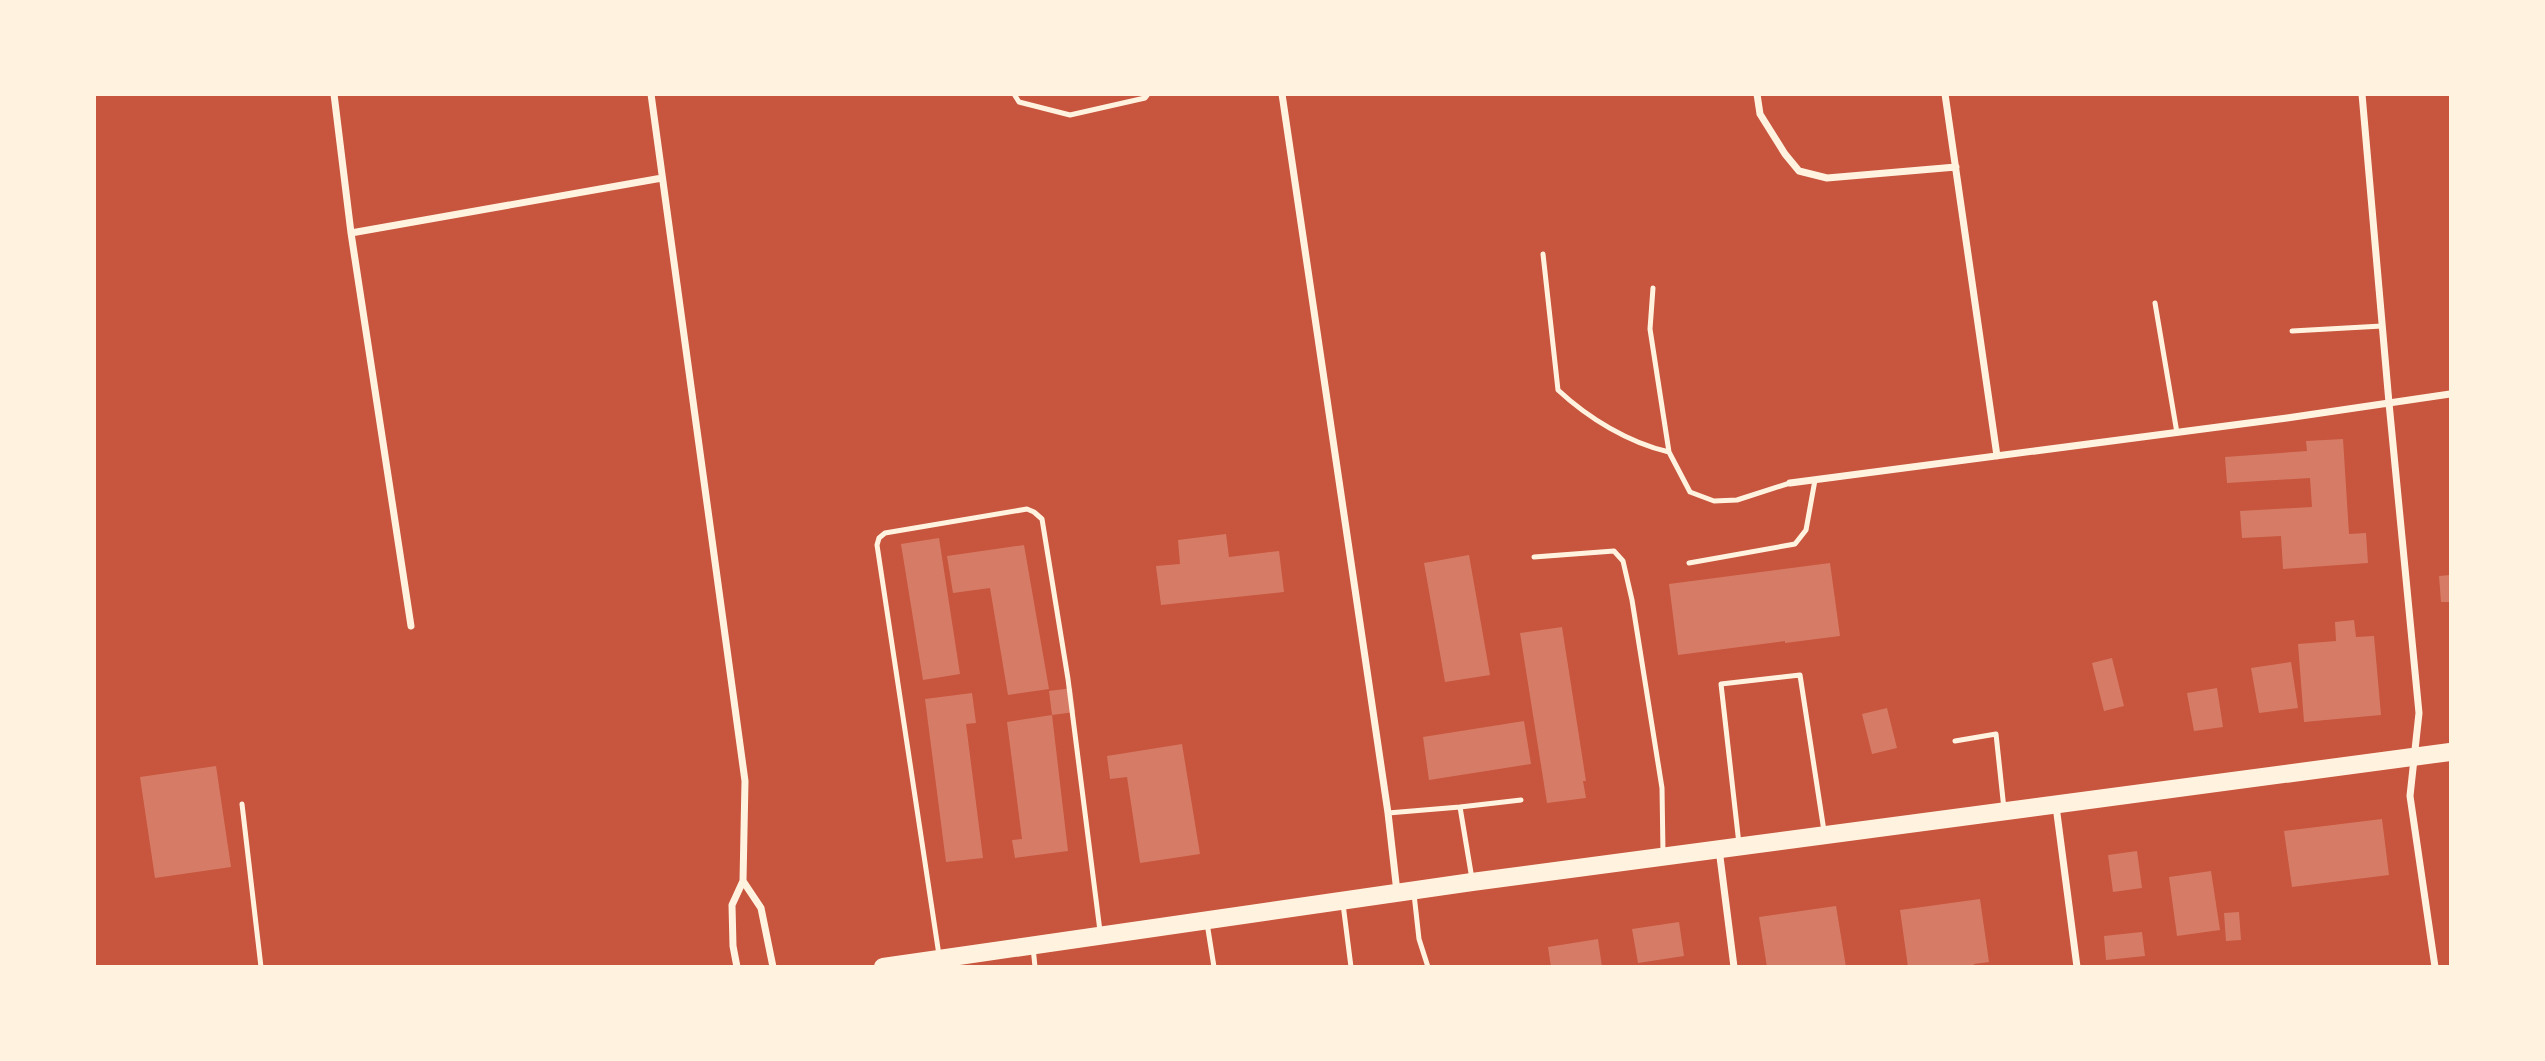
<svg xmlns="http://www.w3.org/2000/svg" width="2545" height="1061" font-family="Karla,sans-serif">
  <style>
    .building { fill: #d67c66 }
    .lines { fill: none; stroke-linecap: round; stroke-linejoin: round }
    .service { stroke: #fff3e0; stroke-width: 5 }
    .minor { stroke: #fff3e0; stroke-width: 7 }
    .primary { stroke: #fff3e0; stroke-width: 18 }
  </style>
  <rect width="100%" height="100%" fill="#c8553d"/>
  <path class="building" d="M2343 439 2349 534 2366 533 2368 563 2283 569 2281 536 2242 538 2240 511 2312 507 2310 478 2227 483 2225 457 2307 451 2306 441Z
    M1226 534 1229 557 1279 551 1284 592 1161 605 1156 566 1180 564 1178 540Z
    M939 538 960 674 923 680 901 544Z
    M1024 545 1049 689 1008 695 990 588 953 593 947 556Z
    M1469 555 1490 675 1445 682 1424 563Z
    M1830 563 1840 636 1785 643V641L1678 655 1669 584Z
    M2450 575V602H2441L2439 576Z
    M2354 620 2356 637 2374 636 2381 715 2304 722 2298 644 2336 641 2335 622Z
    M1562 627 1586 781H1583L1586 798 1547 803 1520 633Z
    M2112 658 2124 706 2104 711 2092 663Z
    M2291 662 2298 708 2259 713 2251 668Z
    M1072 688 1075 712 1052 715 1068 851 1015 858 1012 840 1022 839 1007 722 1052 715 1049 691Z
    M2217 688 2223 727 2194 731 2187 693Z
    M972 693 976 723 966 724 983 858 946 862 925 699Z
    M1887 708 1897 748 1872 754 1862 714Z
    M1524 721 1531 764 1429 780 1423 737Z
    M1182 744 1200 854 1140 863 1127 777 1110 779 1107 756Z
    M216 766 231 867 155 878 140 777Z
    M2382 819 2389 875 2292 887 2284 831Z
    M2137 851 2142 888 2113 892 2108 855Z
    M2211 871 2220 930 2177 936 2169 877Z
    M1980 899 1989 962 1974 964 1975 967H1908L1900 910Z
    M1836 906 1846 967H1767L1759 917Z
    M2239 912 2241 940 2226 941 2224 913Z
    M1679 922 1684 956 1638 963 1632 929Z
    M2142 932 2145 956 2106 960 2104 936Z
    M1598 939 1602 967H1551L1548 947Z"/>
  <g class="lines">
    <path class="service" d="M1014 94 1019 102 1070 115 1145 98 1148 94
      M1543 254 1558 390C1588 418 1629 443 1669 452
      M1653 288 1650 329 1669 452 1690 492 1714 501 1737 500 1790 483
      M2155 303 2177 433
      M2292 331 2382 326
      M1534 557 1614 551 1623 561 1632 600 1662 788 1663 853
      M1689 563 1795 544 1806 530 1815 480
      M1955 741 1996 734 2004 809
      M242 804 261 967
      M1388 813 1460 807
      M1739 844 1721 684 1800 675 1824 831
      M1472 879 1460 807 1521 800
      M1414 894 1419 939 1428 967
      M1343 904 1351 967
      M1207 923 1214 967
      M1033 947 1035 967
      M939 955 877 545 879 538 885 533 1027 509 1034 512 1042 519 1068 679 1100 931"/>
    <path class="minor" d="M334 94 351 233 411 626
      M651 94 745 781 743 881 732 905 733 946 737 967
      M1282 94 1388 813 1397 892
      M1757 94 1760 114 1785 154 1799 171 1827 178 1956 167
      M1945 94 1997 456
      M2362 94 2389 403 2419 713 2410 796 2435 967
      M351 233 662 178
      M1790 483 2287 418 2450 394
      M2056 806 2077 967
      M1719 849 1734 967
      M743 881 761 908 773 967"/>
    <path class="primary" d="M883 967 1472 882 2450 752"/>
  </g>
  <rect width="2545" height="1061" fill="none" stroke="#fff3e0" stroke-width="192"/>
</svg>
